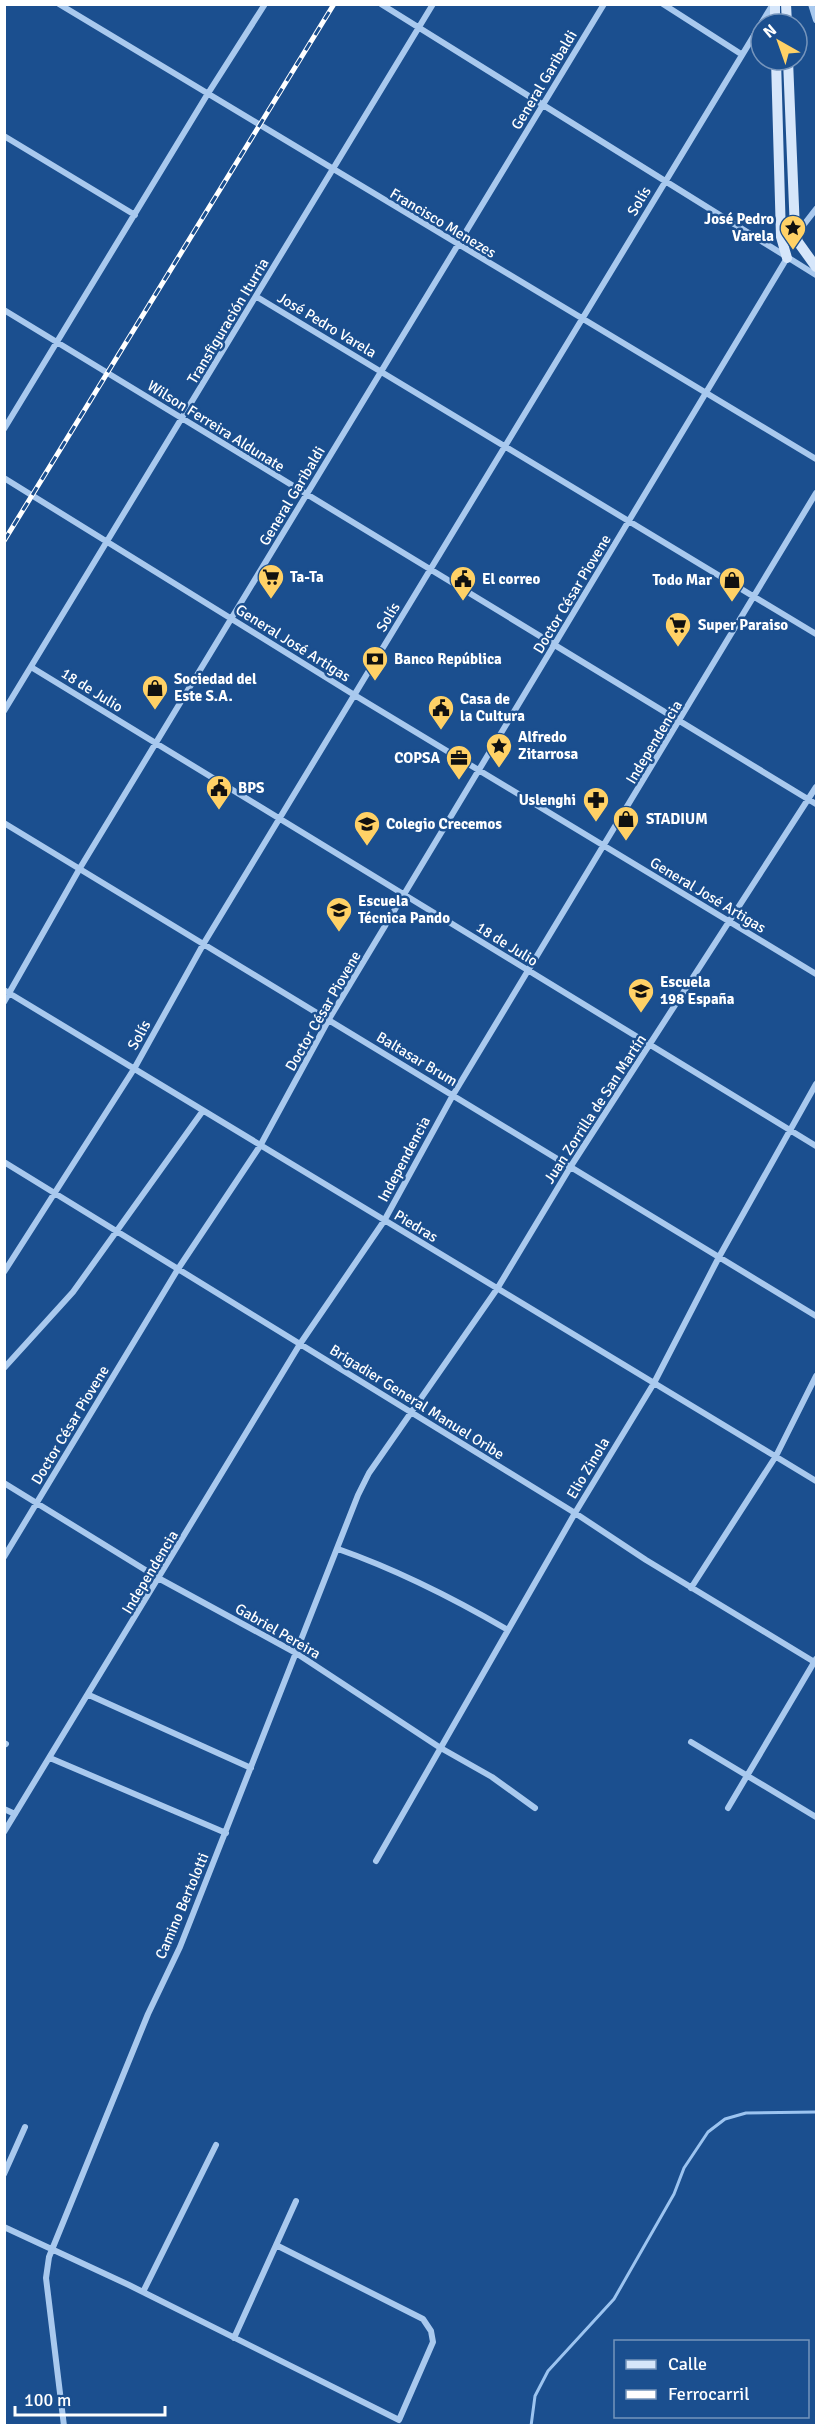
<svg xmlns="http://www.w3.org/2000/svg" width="821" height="2430" font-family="Signika,sans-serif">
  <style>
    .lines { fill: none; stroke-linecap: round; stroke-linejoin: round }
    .stream { stroke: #9cc4f0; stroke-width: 3 }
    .street { stroke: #a9c9ee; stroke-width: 6 }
    .secondary { stroke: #d6e6fa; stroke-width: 10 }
    .rail-casing { stroke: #fff; stroke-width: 5 }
    .rail { stroke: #1b4f8f; stroke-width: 3; stroke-dasharray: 9; stroke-linecap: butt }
    .labels { text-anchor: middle; stroke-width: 5; stroke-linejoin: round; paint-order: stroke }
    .street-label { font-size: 15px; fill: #fff; stroke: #1b4f8f }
    .poi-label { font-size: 15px; font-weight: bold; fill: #fff; stroke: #1b4f8f; text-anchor: start }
  </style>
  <rect width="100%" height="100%" fill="#1b4f8f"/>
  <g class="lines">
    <path class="stream" d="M531 2426 535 2396 548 2371 614 2299 674 2194 684 2168 708 2132 725 2119 746 2113 816 2112"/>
    <path class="street" d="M59 4 816 459
      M381 4 816 275
      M663 4 741 54
      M811 4 816 20
      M4 136 135 215
      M781 237 802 227 816 209
      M257 297 816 634
      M4 310 816 804
      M4 429 207 95 265 4
      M4 478 356 696 816 974
      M31 667 816 1146
      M4 711 433 4
      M4 823 816 1316
      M4 990 816 1481
      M4 1002 80 868 604 4
      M4 1162 575 1513 646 1560 816 1663
      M4 1272 134 1069 204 943 773 4
      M4 1368 73 1292 202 1112
      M4 1483 160 1579 296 1653 439 1747 492 1777 535 1808
      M338 1549C398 1570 453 1598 508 1630
      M4 1557 178 1269 260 1146 329 1019 787 258
      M691 1588 776 1456 816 1376
      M89 1695 251 1768
      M691 1742 816 1817
      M4 1743 6 1744
      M50 1758 226 1833
      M728 1808 816 1659
      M4 1809 15 1814
      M4 1832 300 1344 384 1221 453 1095 816 493
      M376 1861 575 1513 654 1383 719 1257 816 1084
      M4 2174 25 2127
      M4 2227 129 2285 399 2420 433 2342 431 2331 423 2319 276 2245
      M143 2292 216 2145
      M234 2338 296 2201
      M64 2426 46 2278 49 2257 148 2014 180 1947 358 1495 369 1473 497 1289 571 1166 816 787"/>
    <path class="secondary" d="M775 4V24
      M786 4 787 24
      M776 60 781 237 787 258
      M788 60 795 231 798 242 816 267"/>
    <g class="rail-casing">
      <path id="rail" d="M4 541 334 4"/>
    </g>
    <use href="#rail" class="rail"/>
  </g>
  <defs>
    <g id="sight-pin" transform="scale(1.35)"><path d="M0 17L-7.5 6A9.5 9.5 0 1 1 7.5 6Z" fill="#ffd166" stroke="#1b4f8f"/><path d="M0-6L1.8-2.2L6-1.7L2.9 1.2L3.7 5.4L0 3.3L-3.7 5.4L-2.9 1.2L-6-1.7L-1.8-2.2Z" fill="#111"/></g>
    <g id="supermarket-pin" transform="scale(1.35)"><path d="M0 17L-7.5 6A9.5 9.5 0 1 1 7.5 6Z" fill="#ffd166" stroke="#1b4f8f"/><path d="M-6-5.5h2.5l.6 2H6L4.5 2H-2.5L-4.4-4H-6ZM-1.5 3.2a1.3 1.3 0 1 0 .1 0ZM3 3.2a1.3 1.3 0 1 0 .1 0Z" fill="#111"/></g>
    <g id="civic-pin" transform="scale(1.35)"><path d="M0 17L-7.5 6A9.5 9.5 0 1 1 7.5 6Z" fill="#ffd166" stroke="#1b4f8f"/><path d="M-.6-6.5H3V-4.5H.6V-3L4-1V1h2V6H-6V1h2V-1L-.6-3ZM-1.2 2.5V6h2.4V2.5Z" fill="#111"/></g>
    <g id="shop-pin" transform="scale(1.35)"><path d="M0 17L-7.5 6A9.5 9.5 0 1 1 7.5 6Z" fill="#ffd166" stroke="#1b4f8f"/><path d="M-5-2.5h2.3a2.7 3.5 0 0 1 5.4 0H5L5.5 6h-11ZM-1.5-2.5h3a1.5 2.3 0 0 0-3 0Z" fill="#111"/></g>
    <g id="bank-pin" transform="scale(1.35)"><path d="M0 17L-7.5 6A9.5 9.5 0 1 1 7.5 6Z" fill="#ffd166" stroke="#1b4f8f"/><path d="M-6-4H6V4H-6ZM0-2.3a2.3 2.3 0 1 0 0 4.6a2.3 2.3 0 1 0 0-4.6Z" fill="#111"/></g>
    <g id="office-pin" transform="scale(1.35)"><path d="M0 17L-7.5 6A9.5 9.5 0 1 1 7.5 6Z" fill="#ffd166" stroke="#1b4f8f"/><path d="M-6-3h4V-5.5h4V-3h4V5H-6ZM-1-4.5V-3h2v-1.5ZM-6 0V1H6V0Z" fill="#111"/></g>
    <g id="pharmacy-pin" transform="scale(1.35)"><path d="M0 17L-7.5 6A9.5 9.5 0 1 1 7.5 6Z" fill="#ffd166" stroke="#1b4f8f"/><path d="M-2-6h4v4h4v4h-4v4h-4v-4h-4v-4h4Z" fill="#111"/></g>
    <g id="school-pin" transform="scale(1.35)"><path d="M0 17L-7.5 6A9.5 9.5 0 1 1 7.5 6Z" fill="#ffd166" stroke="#1b4f8f"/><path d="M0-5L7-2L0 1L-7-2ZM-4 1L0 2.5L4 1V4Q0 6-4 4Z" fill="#111"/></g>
  </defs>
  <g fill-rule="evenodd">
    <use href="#sight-pin" x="793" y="228"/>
    <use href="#supermarket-pin" x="271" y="577"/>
    <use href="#civic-pin" x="463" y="579"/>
    <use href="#shop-pin" x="732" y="580"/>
    <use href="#supermarket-pin" x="678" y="625"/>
    <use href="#bank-pin" x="375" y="659"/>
    <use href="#shop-pin" x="155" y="688"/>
    <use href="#civic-pin" x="441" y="708"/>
    <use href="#sight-pin" x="499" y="746"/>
    <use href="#office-pin" x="459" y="758"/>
    <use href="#civic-pin" x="219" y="788"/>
    <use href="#pharmacy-pin" x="596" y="800"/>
    <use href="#shop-pin" x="626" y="819"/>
    <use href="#school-pin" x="367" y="824"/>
    <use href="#school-pin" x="339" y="910"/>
    <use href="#school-pin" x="641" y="991"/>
  </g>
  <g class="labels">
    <g class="street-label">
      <text transform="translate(544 80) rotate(-59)" y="5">General Garibaldi</text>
      <text transform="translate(639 201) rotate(-59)" y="5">Solís</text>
      <text transform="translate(443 223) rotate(31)" y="5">Francisco Menezes</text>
      <text transform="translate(228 321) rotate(-59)" y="5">Transfiguración Iturria</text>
      <text transform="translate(327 325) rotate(31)" y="5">José Pedro Varela</text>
      <text transform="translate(216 426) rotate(32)" y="5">Wilson Ferreira Aldunate</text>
      <text transform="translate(292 496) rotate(-59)" y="5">General Garibaldi</text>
      <text transform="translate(572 594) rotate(-59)" y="5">Doctor César Piovene</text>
      <text transform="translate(388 617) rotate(-59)" y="5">Solís</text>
      <text transform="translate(293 643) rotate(32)" y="5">General José Artigas</text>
      <text transform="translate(92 690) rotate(32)" y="5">18 de Julio</text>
      <text transform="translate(654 742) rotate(-59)" y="5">Independencia</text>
      <text transform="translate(708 895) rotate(31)" y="5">General José Artigas</text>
      <text transform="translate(507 944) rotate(32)" y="5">18 de Julio</text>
      <text transform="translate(323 1011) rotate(-60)" y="5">Doctor César Piovene</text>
      <text transform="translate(139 1035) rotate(-61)" y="5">Solís</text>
      <text transform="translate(417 1059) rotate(31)" y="5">Baltasar Brum</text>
      <text transform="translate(595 1109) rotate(-57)" y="5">Juan Zorrilla de San Martín</text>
      <text transform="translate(404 1159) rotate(-62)" y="5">Independencia</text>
      <text transform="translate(416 1226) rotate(31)" y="5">Piedras</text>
      <text transform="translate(417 1402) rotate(32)" y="5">Brigadier General Manuel Oribe</text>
      <text transform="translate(70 1425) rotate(-59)" y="5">Doctor César Piovene</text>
      <text transform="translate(588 1468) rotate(-59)" y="5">Elio Zinola</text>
      <text transform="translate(150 1572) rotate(-59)" y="5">Independencia</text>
      <text transform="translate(278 1631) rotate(30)" y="5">Gabriel Pereira</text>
      <text transform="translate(182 1906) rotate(-67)" y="5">Camino Bertolotti</text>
    </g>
    <g class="poi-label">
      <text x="774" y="224" text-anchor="end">José Pedro<tspan x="774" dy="17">Varela</tspan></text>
      <text x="290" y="582">Ta-Ta</text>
      <text x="482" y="584">El correo</text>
      <text x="712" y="585" text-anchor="end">Todo Mar</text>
      <text x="698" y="630">Super Paraiso</text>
      <text x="394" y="664">Banco República</text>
      <text x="174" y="684">Sociedad del<tspan x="174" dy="17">Este S.A.</tspan></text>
      <text x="460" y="704">Casa de<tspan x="460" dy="17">la Cultura</tspan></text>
      <text x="518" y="742">Alfredo<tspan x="518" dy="17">Zitarrosa</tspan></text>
      <text x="440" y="763" text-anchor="end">COPSA</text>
      <text x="238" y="793">BPS</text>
      <text x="576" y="805" text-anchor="end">Uslenghi</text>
      <text x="646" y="824">STADIUM</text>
      <text x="386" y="829">Colegio Crecemos</text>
      <text x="358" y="906">Escuela<tspan x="358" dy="17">Técnica Pando</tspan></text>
      <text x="660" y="987">Escuela<tspan x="660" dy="17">198 España</tspan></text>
    </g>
  </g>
  <rect width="821" height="2430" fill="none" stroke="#ffffff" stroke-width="12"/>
  <rect x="614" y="2340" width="195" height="78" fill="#1b4f8f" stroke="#7695bc" stroke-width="1.5"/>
  <rect x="626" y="2360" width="30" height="9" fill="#d6e6fa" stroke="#7695bc" stroke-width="1.5"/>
  <text x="668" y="2370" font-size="18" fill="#ffffff">Calle</text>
  <rect x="626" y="2390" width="30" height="9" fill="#ffffff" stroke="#7695bc" stroke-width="1.5"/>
  <text x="668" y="2400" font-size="18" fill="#ffffff">Ferrocarril</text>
  <g transform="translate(779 42) rotate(320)"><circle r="28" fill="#1b4f8f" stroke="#7695bc" stroke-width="1.5"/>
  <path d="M0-4.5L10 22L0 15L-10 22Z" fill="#ffd166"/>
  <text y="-9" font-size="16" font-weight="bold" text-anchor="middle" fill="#ffffff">N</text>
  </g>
  <path d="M15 2406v9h150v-9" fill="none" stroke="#ffffff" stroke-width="3"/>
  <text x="24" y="2406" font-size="18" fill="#ffffff" stroke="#1b4f8f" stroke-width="4.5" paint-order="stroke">100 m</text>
</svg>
